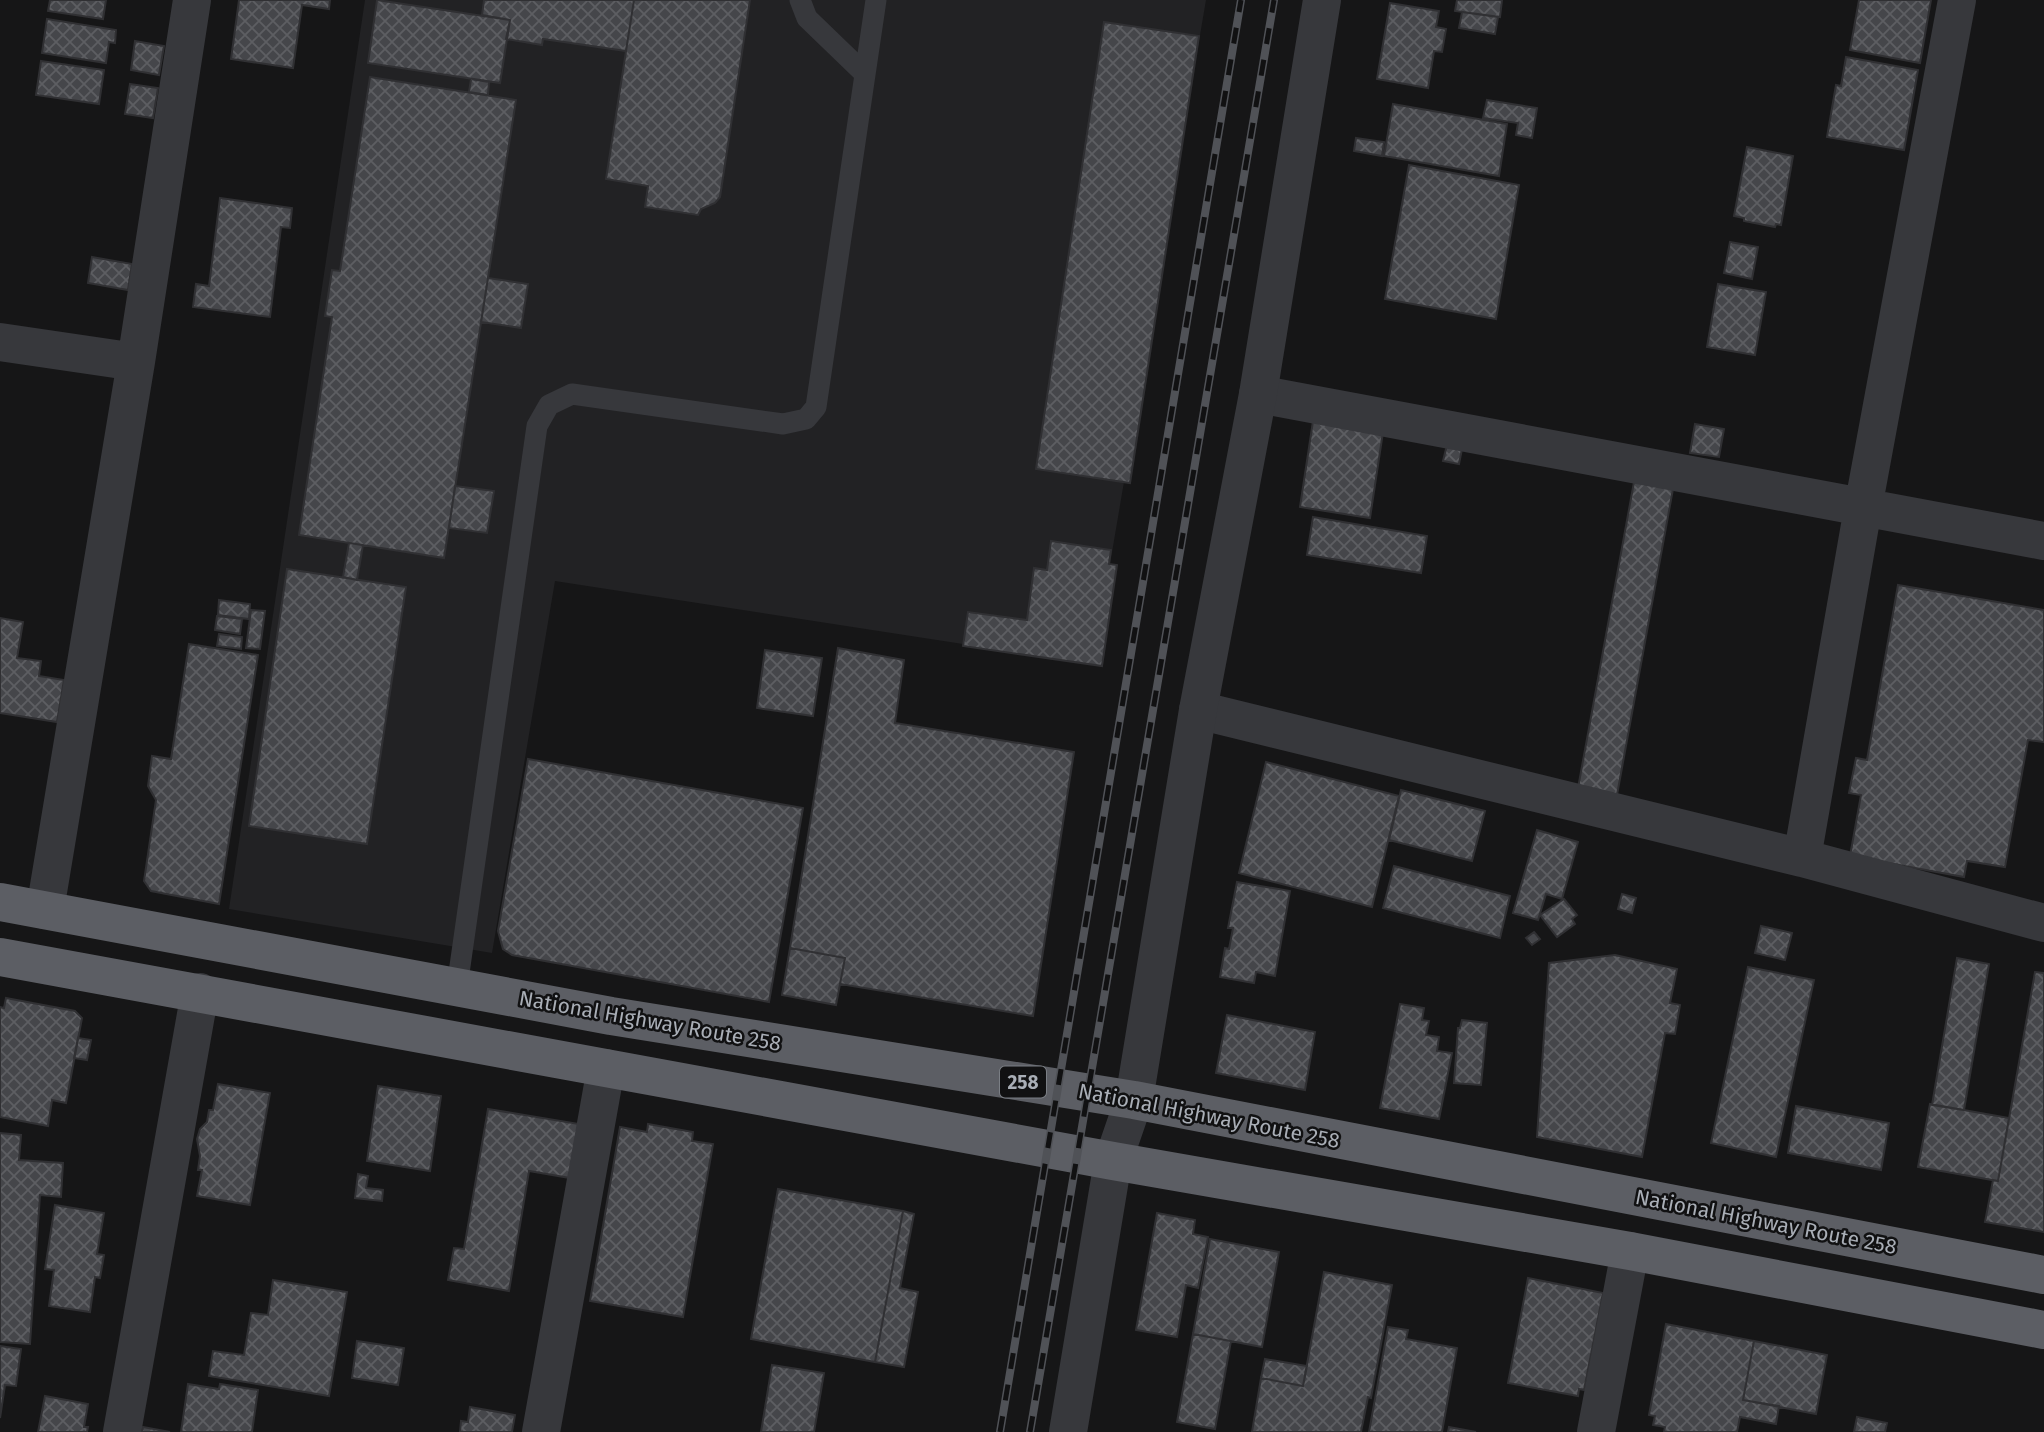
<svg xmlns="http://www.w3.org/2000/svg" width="2044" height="1432" font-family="'Fira Sans',sans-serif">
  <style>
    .built { fill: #222224 }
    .building { fill: url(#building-cross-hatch); stroke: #303033; stroke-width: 2 }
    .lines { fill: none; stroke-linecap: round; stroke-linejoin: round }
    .service { stroke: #37383c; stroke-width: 21 }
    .minor { stroke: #37383c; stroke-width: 38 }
    .tertiary { stroke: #37383c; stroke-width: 38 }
    .trunk { stroke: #5c5e64; stroke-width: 38 }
    .rail-casing { stroke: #505257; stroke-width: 8 }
    .rail { stroke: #111112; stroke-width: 5; stroke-dasharray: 16; stroke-linecap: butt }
    .labels { text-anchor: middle; stroke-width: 5; stroke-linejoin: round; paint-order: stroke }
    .shield { fill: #111112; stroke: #7b7f85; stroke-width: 2 }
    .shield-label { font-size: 19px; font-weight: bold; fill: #a9aeb6 }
    .street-label { font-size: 21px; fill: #a9aeb6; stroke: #111112 }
  </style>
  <defs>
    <pattern id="building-cross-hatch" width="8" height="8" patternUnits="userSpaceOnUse" patternTransform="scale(1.75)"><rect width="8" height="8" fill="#45464a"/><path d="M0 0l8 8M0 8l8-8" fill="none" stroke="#5d5e62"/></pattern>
  </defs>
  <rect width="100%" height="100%" fill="#161617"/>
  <path class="built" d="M365 0H1206L1093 664 555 581 492 953 229 909Z"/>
  <path class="building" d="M50 0H106L103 19 48 11Z
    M239 0H330L329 9 302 5 293 68 231 59Z
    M377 0 510 20 500 83 368 63Z
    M484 0H634L626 51 543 39 542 45 506 39 510 20 482 15Z
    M634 0H750L720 197 715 203 701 209 698 215 645 207 648 186 606 179Z
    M1457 0H1502L1500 17 1455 11Z
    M1859 0H1931L1920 63 1850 50Z
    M1390 3 1439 11 1436 27 1446 29 1442 52 1434 51 1428 88 1377 79Z
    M1462 12 1498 17 1495 34 1459 28Z
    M47 19 116 30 115 43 109 42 106 63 42 53Z
    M1104 22 1199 36 1130 483 1036 469Z
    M135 41 164 46 159 75 131 70Z
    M1846 57 1918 70 1904 150 1827 137 1836 85 1841 86Z
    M41 61 104 70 99 104 36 95Z
    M370 77 516 100 444 558 299 535 332 317 325 316 332 270 340 271Z
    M471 79 489 82 488 95 469 92Z
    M130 84 158 88 153 118 125 114Z
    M1487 100 1537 108 1532 138 1516 135 1518 123 1483 118Z
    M1393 104 1507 124 1499 176 1384 156Z
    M1356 138 1384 142 1382 156 1354 151Z
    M1747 147 1793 156 1781 225 1776 224 1775 227 1744 221V218L1734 216Z
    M1409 165 1519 185 1496 319 1385 299Z
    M220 198 292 208 290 228 281 227 270 317 193 307 196 284 209 286Z
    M1730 242 1758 247 1752 279 1724 273Z
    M92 257 132 264 128 290 88 283Z
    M488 278 528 284 521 328 481 322Z
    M1718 284 1766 292 1755 355 1707 347Z
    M1313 421 1383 432 1370 518 1300 507Z
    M1695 424 1724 429 1719 457 1690 453Z
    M1447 445 1462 449 1459 464 1443 461Z
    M1634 482 1673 489 1617 795 1578 788Z
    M455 486 494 491 487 533 449 528Z
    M1313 517 1427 536 1421 573 1307 555Z
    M1051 541 1111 550 1109 564 1117 565 1102 666 963 646 968 612 1027 620 1034 568 1047 570Z
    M349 543 363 545 357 580 343 577Z
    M287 569 406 587 367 844 249 826Z
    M1898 585 2044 610V742L2028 740 2005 867 1967 861 1964 877 1850 856 1861 795 1849 793 1856 758 1867 760Z
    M219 600 250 604 249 619 218 615Z
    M251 610 265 611 260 649 246 648Z
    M217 616 242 619 240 634 215 630Z
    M0 618 23 622 17 658 41 661 39 676 64 680 57 722 0 713Z
    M219 634 242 637 241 649 217 646Z
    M189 644 258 655 219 904 151 891 144 881 156 800 148 786 152 756 171 759Z
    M838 648 904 660 895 723 1074 752 1033 1016 840 984 845 958 790 948Z
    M765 650 822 658 813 716 757 708Z
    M528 759 803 808 769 1002 512 955 503 949 498 931Z
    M1266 762 1399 796 1372 907 1239 873Z
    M1401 790 1485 811 1472 861 1389 840Z
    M1537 830 1578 842 1562 899 1546 894 1538 920 1513 913Z
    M1394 866 1510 896 1500 938 1383 908Z
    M1237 882 1290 891 1275 976 1256 972 1254 983 1220 977 1225 948 1229 949 1233 928H1228Z
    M1622 894 1636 898 1632 913 1618 909Z
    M1564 899 1577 915 1572 919 1575 924 1557 937 1540 915Z
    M1761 926 1792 933 1785 960 1755 953Z
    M1534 932 1540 939 1532 945 1526 938Z
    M790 948 845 958 836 1005 782 995Z
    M1615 955 1677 969 1670 1003 1680 1005 1675 1034 1665 1033 1642 1157 1537 1137 1549 963Z
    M1957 958 1989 964 1964 1110 1932 1105Z
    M1748 967 1814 980 1776 1157 1711 1143Z
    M2035 972 2044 973V1232L1985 1222 1993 1180 1998 1181Z
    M6 998 75 1011 82 1018 66 1103 52 1100 48 1126 0 1117V1007L4 1008Z
    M1400 1004 1424 1008 1422 1020 1429 1021 1426 1035 1439 1037 1437 1051 1452 1053 1439 1119 1380 1108Z
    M1227 1015 1315 1032 1305 1090 1216 1073Z
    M1462 1020 1487 1023 1481 1085 1454 1083 1458 1028H1460Z
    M78 1038 91 1040 87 1060 74 1058Z
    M218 1084 270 1093 250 1205 197 1196 202 1170H198L200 1156 197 1139 200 1129 207 1122 209 1110H213Z
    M378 1086 441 1096 430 1171 367 1161Z
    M1930 1104 2009 1118 1998 1181 1918 1167Z
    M1796 1106 1889 1123 1881 1170 1788 1153Z
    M488 1109 579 1124 570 1178 529 1171 509 1291 448 1280 454 1248 464 1249Z
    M648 1124 693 1132 692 1141 713 1144 683 1317 590 1301 620 1127 647 1132Z
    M0 1133 21 1135 19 1160 63 1163 61 1197 40 1195 30 1344 0 1342Z
    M358 1174 368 1176 366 1188 383 1190 382 1201 355 1198Z
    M778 1189 903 1211 875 1362 751 1339Z
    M55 1205 104 1213 97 1254 104 1255 100 1278 95 1277 90 1312 49 1306 54 1270 45 1269Z
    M903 1211 914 1214 900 1288 918 1292 904 1367 875 1362Z
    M1157 1213 1195 1220 1193 1234 1208 1237 1198 1288 1186 1285 1177 1337 1136 1330Z
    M1210 1239 1279 1252 1262 1347 1193 1334Z
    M1324 1272 1392 1285 1371 1398 1368 1397 1361 1432H1252L1261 1378 1303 1386Z
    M1528 1278 1603 1293 1584 1390 1579 1389 1578 1396 1508 1383Z
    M273 1280 347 1292 329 1396 209 1376 213 1351 244 1355 251 1313 268 1315Z
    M1666 1324 1754 1341 1743 1400 1779 1406 1776 1424 1740 1417 1737 1432H1664L1665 1427 1653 1425 1655 1416 1649 1415Z
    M1388 1327 1408 1330 1406 1339 1457 1348 1442 1432H1369Z
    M1193 1334 1231 1341 1215 1429 1177 1422Z
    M357 1341 404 1348 398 1385 352 1378Z
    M1754 1341 1827 1355 1816 1414 1743 1400Z
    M0 1346 21 1349 16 1386 5 1385 0 1418Z
    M1265 1359 1307 1366 1303 1386 1261 1378Z
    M772 1365 824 1373 814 1432H761Z
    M188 1384 219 1389 220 1384 258 1390 252 1432H181Z
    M45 1396 88 1404 84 1427H88L87 1432H38Z
    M470 1407 515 1415 512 1432H513H460L461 1421 468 1422Z
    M1857 1417 1887 1423 1885 1432H1854Z
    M143 1427 170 1432H142Z
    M1449 1427 1476 1432H1448Z"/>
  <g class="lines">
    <path class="service" d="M800 0 807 18 865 74
      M457 987 537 426 549 405 572 394 783 424 806 419 816 407 876 0"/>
    <path class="minor" d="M0 342 136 362
      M1258 394 2044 541
      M1198 710 1802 858 2044 923
      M1802 858 1863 508 1957 0
      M45 910 136 362 192 0
      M122 1432 200 992
      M541 1432 606 1068
      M1068 1432 1113 1161
      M1596 1432 1630 1251"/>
    <path class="tertiary" d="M1113 1161 1134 1100 1198 710 1258 394 1322 0"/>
    <path class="trunk" d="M0 902 611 1016 1134 1100 2044 1275
      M0 957 1113 1161 1630 1251 2044 1330"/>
    <g class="rail-casing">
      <path id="rail" d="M1000 1432 1241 0
        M1030 1432 1274 0"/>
    </g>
    <use href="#rail" class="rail"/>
  </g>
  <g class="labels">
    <rect class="shield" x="1000" y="1066.5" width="46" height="31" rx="5"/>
    <g class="shield-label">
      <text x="1023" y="1089">258</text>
    </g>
    <g class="street-label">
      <text transform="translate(650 1021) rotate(10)" y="7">National Highway Route 258</text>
      <text transform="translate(1209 1116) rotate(11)" y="7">National Highway Route 258</text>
      <text transform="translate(1766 1222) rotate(11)" y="7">National Highway Route 258</text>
    </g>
  </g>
</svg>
